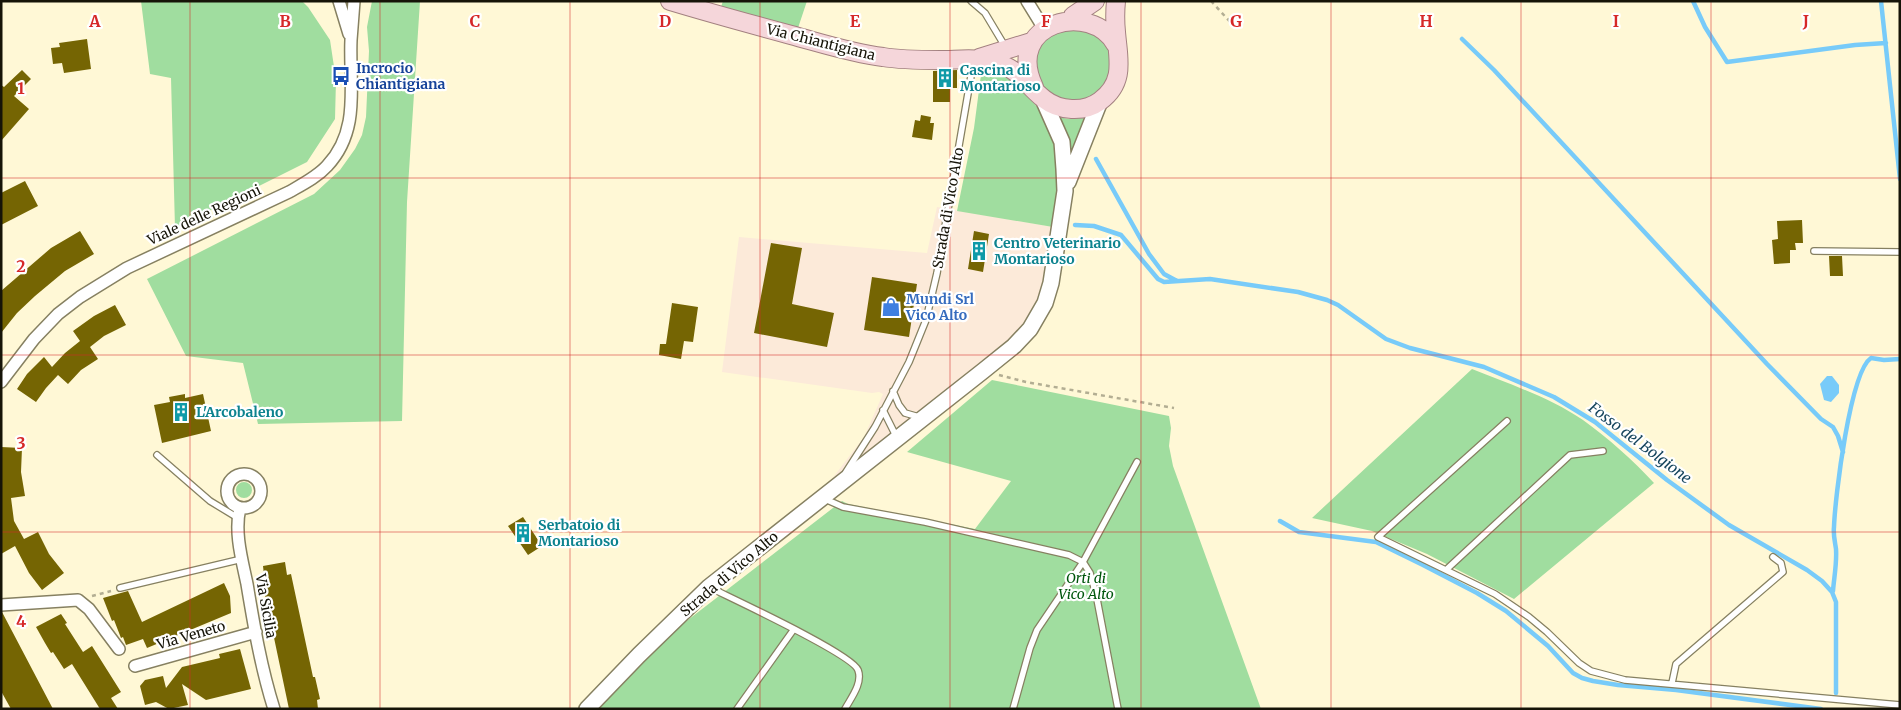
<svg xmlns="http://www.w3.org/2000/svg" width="1901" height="710" font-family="Merriweather,serif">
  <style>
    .industrial { fill: #fcead9 }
    .green { fill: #a0dd9f }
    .water { fill: #78cbf9 }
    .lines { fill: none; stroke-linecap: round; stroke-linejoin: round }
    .stream { stroke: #78cbf9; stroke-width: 4.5 }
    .building { fill: #756503 }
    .lane-casing { stroke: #868061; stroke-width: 8 }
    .street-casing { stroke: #868061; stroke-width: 14 }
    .secondary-casing { stroke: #868061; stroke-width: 18 }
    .primary-casing { stroke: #a38180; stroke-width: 20 }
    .path { stroke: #b3ae93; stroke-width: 2.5; stroke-dasharray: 4 4; stroke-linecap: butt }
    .lane { stroke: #fff; stroke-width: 5.5 }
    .street { stroke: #fff; stroke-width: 11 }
    .secondary { stroke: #fff; stroke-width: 15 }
    .primary { stroke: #f5d6da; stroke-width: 18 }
    .grid { fill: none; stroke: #d62828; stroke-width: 1; stroke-opacity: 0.55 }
    .labels { text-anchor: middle; stroke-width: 4.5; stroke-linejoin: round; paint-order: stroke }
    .street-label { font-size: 14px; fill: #161408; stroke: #fff }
    .transit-label { font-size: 14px; font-weight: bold; fill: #164399; stroke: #fff; text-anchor: start }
    .culture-label { font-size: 14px; font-weight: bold; fill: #0d838f; stroke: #fff; text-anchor: start }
    .shop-label { font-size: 14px; font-weight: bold; fill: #366cbe; stroke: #fff; text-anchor: start }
    .park-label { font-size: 14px; font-style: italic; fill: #00560c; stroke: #fff }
    .water-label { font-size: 15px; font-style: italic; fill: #16455d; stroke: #fff }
    .grid-label { font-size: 16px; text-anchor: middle; font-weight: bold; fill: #d62828; stroke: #fff; stroke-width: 4.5; stroke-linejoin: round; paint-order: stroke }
  </style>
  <rect width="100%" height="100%" fill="#fff8d6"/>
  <path class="industrial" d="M937 207 1053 227 1039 300 1034 310 1019 332 1005 344 939 398 828 484 864 437 883 394 879 392 872 393 722 372 739 237 927 253Z"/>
  <path class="green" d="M141 1H302L308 7 330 40 336 80 335 119 307 162 175 228 171 78 150 74Z
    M372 1H420L407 202 402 421 258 424 243 363 186 356 147 279 314 194 340 170 355 149 362 135 366 117 369 51 367 27Z
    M723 1H807L798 28 721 7Z
    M1084 26C1105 43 1112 43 1110 71 1107 115 1030 110 1035 62 1036 57 1035 51 1037 47 1040 41 1048 35 1053 30Z
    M982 67C1005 73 1014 80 1029 98 1036 105 1043 113 1048 122 1067 150 1057 196 1053 227L957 211 974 128Z
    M1090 116 1070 161 1058 117 1069 119Z
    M1472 369C1509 384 1549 397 1583 420 1608 438 1633 460 1654 483L1514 599 1427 554 1372 531 1312 518Z
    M992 380 1169 416 1171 428 1169 446 1173 466 1261 709H599L671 633 842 501 848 504 975 529 1011 481 907 452Z
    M236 490a8 8 0 1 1 16 0a8 8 0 1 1-16 0Z"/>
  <path class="water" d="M1827 376H1832L1839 385V393L1831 402 1824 400 1820 384Z"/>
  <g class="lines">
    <path class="stream" d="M1693 1 1705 27 1727 62 1855 45 1886 43
      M1881 1 1900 179
      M1462 39 1494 70 1767 364 1821 419 1833 427 1838 436 1843 452
      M1096 159 1149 254 1164 274 1177 281
      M1075 225 1094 226 1121 235 1158 279 1164 282 1210 279 1298 292 1327 300 1338 305 1386 339 1410 348 1484 367 1554 397 1595 422 1667 480 1729 525 1807 570 1822 581 1832 592 1836 602V693
      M1280 521 1299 532 1376 542 1423 565 1477 593 1506 611 1548 646 1573 673 1582 678 1593 681 1618 685 1676 690 1821 709
      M1833 591C1834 578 1837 563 1836 549 1835 542 1833 535 1834 527 1835 498 1850 372 1871 358L1884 360 1900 359"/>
  </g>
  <path class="building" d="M87 39 91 69 64 73 62 63 53 64 51 48 60 47 59 43Z
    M22 70 31 79 14 96 29 109 1 141V85L4 87Z
    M957 70V88H950V102H933V71Z
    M921 115 931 117 930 123H934L932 140 912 137 915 120 920 121Z
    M25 181 38 206 1 225V193Z
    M1802 220 1803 243H1795L1796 250H1790V263L1774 264 1772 240 1778 239 1777 221Z
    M80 231 94 254 65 271 35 296 17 313 1 333V291L51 248Z
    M974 231 989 234 983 272 968 269Z
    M771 243 802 248 792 304 834 313 827 347 754 333Z
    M1829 256H1842L1843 276H1830Z
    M872 277 917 284 909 337 864 330Z
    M672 303 698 307 693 342 684 341 681 359 659 355 660 344H666Z
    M115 305 126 325 104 336 90 347 98 359 81 370 68 384 58 375 46 388 36 402 17 389 27 374 44 357 52 367 65 353 80 341 73 331 94 316Z
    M185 394V398L203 394 211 431 162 443 154 405 170 402 169 397Z
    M1 447 22 448 21 472 25 496 11 498 14 521 24 539 38 532 49 554 64 573 42 590 29 573 15 546 1 554Z
    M523 517 542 546 528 555 508 526Z
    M285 562 287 575 291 574 313 677H315L320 699 317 700 318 709H289L261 576 264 575 263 566Z
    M224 583 230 596 231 613 147 648 143 639 126 645 123 637 121 638 114 620 112 621 103 598 128 591 142 622Z
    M1 612H2L53 709H11L1 691Z
    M61 614 67 623 65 624 83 652 92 646 121 692 111 698 118 709H100L72 664 64 669 53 652 51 653 45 643 36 627Z
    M240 649 251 689 206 700 182 684 188 705 169 709 156 702 145 705 140 686 145 680 163 676 166 688 182 667 220 658 219 654Z"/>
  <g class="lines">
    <g class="lane-casing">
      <path id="lane" d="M971 1 985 13 1006 48
        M1814 251 1900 252
        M893 391 899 405 905 413 919 417
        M883 410 897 438
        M1507 421 1378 537 1495 594 1529 617 1547 632 1579 663 1591 671 1625 680 1900 705
        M157 455 210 501 238 518
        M846 472 875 427 909 362 926 320 937 273 971 76
        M825 499 843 507 925 522 1069 555 1083 562 1090 573 1096 594 1118 709
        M1447 569 1570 455 1603 451
        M120 588 242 559
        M711 588C733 599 852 654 858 670 863 683 851 698 845 709
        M1672 683 1676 664 1783 572 1781 563 1773 557
        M737 709 794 629
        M1013 709 1030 648 1037 630 1083 562 1137 462"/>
    </g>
    <g class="street-casing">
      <path id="street" d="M339 1 349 34
        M1027 1 1043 27
        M1 382 34 339 58 314 80 297 127 268 289 192C303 184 317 177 327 166 361 130 349 84 351 40 352 27 353 14 354 1
        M227 491a17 17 0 1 1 34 0a17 17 0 1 1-34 0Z
        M240 508C234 532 242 560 247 584 254 626 261 668 274 709
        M1 605 78 600 89 609 119 649
        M135 666 256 632"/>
    </g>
    <g class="secondary-casing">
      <path id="secondary" d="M1068 182 1100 101
        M587 709 639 655 709 587 983 371 1014 346 1030 329 1045 303 1051 283 1065 191 1064 169 1062 142 1043 99"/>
    </g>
    <g class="primary-casing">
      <path id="primary" d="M670 1C710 13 750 24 791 35 821 43 851 53 883 57 901 60 921 60 940 60 959 60 977 57 996 63 1020 69 1026 85 1044 99 1059 111 1084 113 1100 101 1126 82 1118 58 1116 32 1115 22 1115 11 1116 1
        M1073 16 1095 1
        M979 58 1031 42
        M1034 87C1003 22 1092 0 1116 45"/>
    </g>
    <path class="path" d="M1211 1 1233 25
      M999 375 1026 382 1174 408
      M92 596 111 591"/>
    <use href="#lane" class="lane"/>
    <use href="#street" class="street"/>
    <use href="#secondary" class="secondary"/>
    <use href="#primary" class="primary"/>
  </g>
  <path class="grid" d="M190 1V709M380 1V709M570 1V709M760 1V709M950 1V709M1141 1V709M1331 1V709M1521 1V709M1711 1V709M1 178H1900M1 355H1900M1 532H1900"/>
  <defs>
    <g id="bus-bare" transform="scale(1.5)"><path d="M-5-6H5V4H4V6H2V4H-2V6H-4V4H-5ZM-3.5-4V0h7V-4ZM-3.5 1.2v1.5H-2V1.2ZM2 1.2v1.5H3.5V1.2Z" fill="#1a4fb4" stroke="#fff" stroke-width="2.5" paint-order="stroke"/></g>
    <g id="building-bare" transform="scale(1.5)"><path d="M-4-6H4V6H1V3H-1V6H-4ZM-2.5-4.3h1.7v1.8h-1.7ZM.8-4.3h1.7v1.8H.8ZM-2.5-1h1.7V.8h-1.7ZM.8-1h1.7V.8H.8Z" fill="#0f9aa8" stroke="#fff" stroke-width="2.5" paint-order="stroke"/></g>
    <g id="shop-bare" transform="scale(1.5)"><path d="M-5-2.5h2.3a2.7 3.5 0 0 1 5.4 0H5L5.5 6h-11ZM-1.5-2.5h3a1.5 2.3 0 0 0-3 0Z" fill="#3f7fe0" stroke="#fff" stroke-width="2.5" paint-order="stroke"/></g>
  </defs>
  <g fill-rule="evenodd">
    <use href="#bus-bare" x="341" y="76"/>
    <use href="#building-bare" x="945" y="78"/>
    <use href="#building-bare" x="979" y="251"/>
    <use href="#shop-bare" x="891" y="307"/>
    <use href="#building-bare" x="181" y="412"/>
    <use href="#building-bare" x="523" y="533"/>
  </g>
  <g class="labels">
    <g class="street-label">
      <text transform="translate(821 42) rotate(14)" y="5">Via Chiantigiana</text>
      <text transform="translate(948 208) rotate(-80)" y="5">Strada di Vico Alto</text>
      <text transform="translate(204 215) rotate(-25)" y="5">Viale delle Regioni</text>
      <text transform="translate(729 574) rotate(-40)" y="5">Strada di Vico Alto</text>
      <text transform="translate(266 606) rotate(80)" y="5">Via Sicilia</text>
      <text transform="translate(191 635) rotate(-16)" y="5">Via Veneto</text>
    </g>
    <g class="transit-label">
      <text x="356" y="73">Incrocio<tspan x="356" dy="16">Chiantigiana</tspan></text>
    </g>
    <g class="culture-label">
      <text x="960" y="75">Cascina di<tspan x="960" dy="16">Montarioso</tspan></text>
      <text x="994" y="248">Centro Veterinario<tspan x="994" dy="16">Montarioso</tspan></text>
      <text x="196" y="417">L'Arcobaleno</text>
      <text x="538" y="530">Serbatoio di<tspan x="538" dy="16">Montarioso</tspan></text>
    </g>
    <g class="shop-label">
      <text x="906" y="304">Mundi Srl<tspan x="906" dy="16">Vico Alto</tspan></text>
    </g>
    <g class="park-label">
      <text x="1086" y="583">Orti di<tspan x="1086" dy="16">Vico Alto</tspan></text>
    </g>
    <g class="water-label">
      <text transform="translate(1640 443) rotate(37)" y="5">Fosso del Bolgione</text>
    </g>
  </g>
  <g class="grid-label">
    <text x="95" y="27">A</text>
    <text x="285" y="27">B</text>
    <text x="475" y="27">C</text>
    <text x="665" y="27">D</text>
    <text x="855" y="27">E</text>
    <text x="1046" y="27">F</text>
    <text x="1236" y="27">G</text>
    <text x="1426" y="27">H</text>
    <text x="1616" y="27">I</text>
    <text x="1806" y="27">J</text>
    <text x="21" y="94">1</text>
    <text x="21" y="272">2</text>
    <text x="21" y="449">3</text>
    <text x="21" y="627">4</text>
  </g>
  <rect width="1901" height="710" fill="none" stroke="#161408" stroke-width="5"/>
</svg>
